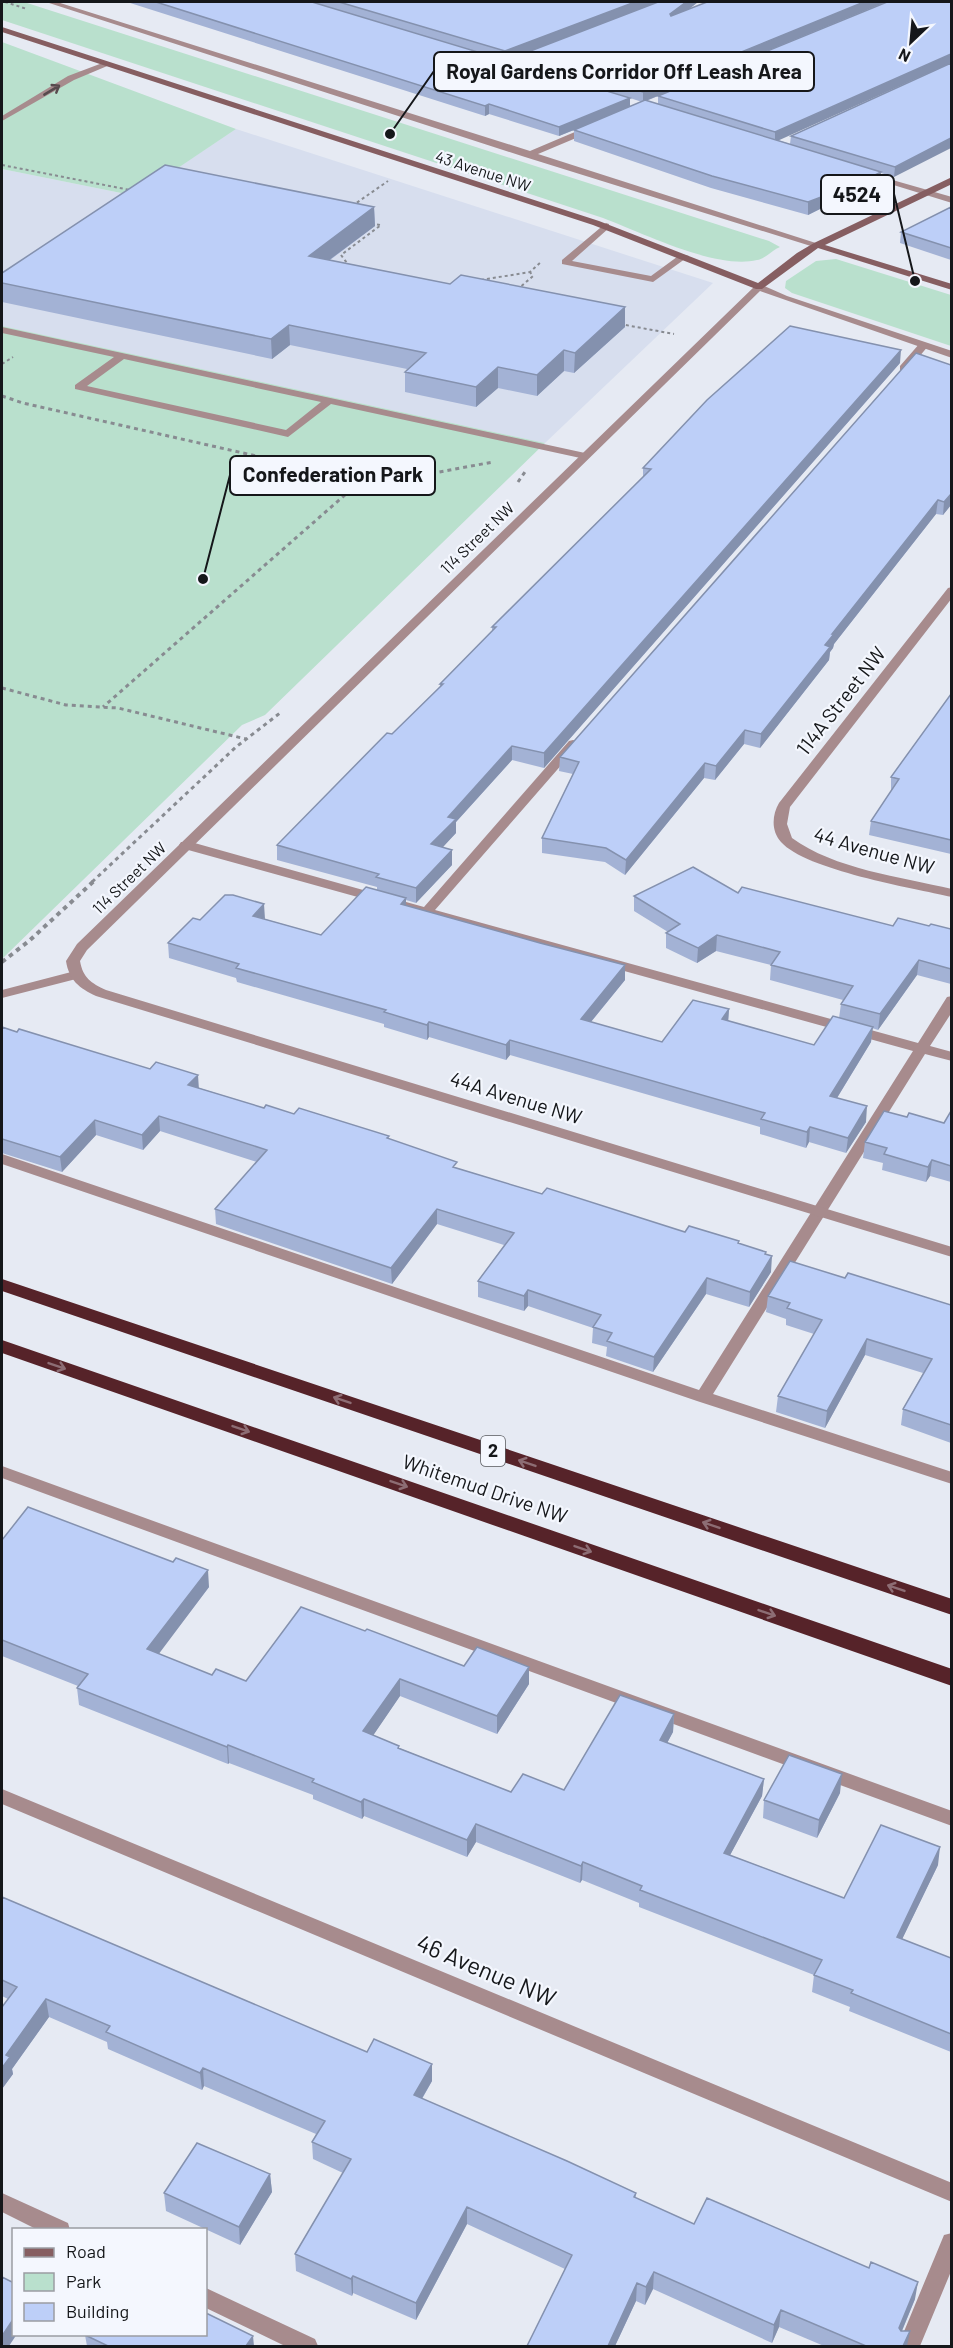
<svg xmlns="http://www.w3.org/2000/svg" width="953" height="2348" font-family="Barlow,sans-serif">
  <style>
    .built { fill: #d7deee }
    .green { fill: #b9e0cd }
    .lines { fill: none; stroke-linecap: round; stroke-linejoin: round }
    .path-far2 { stroke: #888b91; stroke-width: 2; stroke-dasharray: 3 3; stroke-linecap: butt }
    .path-far1 { stroke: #888b91; stroke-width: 3; stroke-dasharray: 4 4; stroke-linecap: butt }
    .path { stroke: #888b91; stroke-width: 4; stroke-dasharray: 4.5 4.5; stroke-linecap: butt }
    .lane { fill: #a78b8d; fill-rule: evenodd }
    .street { fill: #a78b8d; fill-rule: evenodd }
    .secondary { fill: #865e61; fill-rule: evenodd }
    .highway { fill: #562329; fill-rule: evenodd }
    .wall { fill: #a3b2d5; fill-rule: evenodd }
    .shaded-wall { fill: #8491ae }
    .building { fill: #bdcff8; stroke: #8491ae; stroke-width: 1.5 }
    .oneway { stroke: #574b4e }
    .oneway2 { stroke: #8d6d74 }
    .labels { text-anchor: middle; stroke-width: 4.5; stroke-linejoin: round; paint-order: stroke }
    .far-street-label { font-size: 16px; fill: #15171a; stroke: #f4f7fe }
    .shield { fill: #f4f7fe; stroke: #585a5e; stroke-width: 1.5 }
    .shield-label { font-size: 18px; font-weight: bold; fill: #15171a }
    .street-label { font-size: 20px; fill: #15171a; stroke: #f4f7fe }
    .near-street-label { font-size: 24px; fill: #15171a; stroke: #f4f7fe }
    .leader { fill: none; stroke: #15171a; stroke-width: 2 }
    .callout-dot { fill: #15171a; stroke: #f4f7fe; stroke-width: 2 }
    .callout { fill: #f4f7fe; stroke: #15171a; stroke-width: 2 }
    .callout-label { font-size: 21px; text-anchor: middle; font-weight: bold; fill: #15171a }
  </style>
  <rect width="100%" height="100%" fill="#e6eaf3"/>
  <path class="built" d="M236 129 713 283 545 443 2 326V169L131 195 156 182Z"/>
  <path class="green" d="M2 2H24L769 241 780 247C772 250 767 258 757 260 716 270 643 233 603 218L2 20Z
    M2 42 236 129 160 180 131 195 2 169Z
    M836 259 951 295V346L792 293 785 288 786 281 816 261Z
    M2 326 545 443 265 715 242 725 2 959Z"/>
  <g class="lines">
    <path class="path-far2" d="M5 2 27 9
      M2 165 130 190
      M352 206 388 181
      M350 267 341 255 381 225 373 224
      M481 280 530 272 541 262
      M517 290 533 276 530 272
      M620 324 674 334
      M2 364 13 357"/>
    <path class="path-far1" d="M2 396 23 403 362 480 103 707
      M518 482 527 469
      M353 488 493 462
      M2 688 66 705 118 708 246 739
      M92 882 236 747 280 713"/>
    <path class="path" d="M2 962 29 941 94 881"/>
    <path class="lane" d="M105 62 112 64 74 80 2 121V116L68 76Z
      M861 171 952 197V203L861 175Z
      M606 223 609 224V228L572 261 651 276 681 254 689 256 653 282 562 264V260Z
      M2 327 585 453 590 456 585 459 331 404 288 437 75 389V385L114 357 2 333ZM124 359 321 402 286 430 87 386Z
      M920 343 929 345 908 370H900V366Z
      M573 740 577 741 579 744 577 747 435 910 918 1043 947 997 952 996V1012L930 1046 952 1052V1061L925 1054 713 1394 952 1472V1484L697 1401 2 1164V1154L699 1390 913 1051 181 848 179 845 181 842H191L424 907 569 741Z
      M75 971 82 975 80 978 2 998V990Z
      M2 1466 952 1811V1826L2 1478Z
      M2 2193 68 2223 70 2230H38L2 2212Z
      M952 2233V2269L920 2346H898L944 2235Z
      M206 2288 315 2339 318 2346H285L206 2308Z"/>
    <path class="street" d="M46 2H57L530 151 589 126H595V130L538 154 822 245 814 247 525 157Z
      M756 285H762L787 296 952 351V358L760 291 87 950 80 961C83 978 91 983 106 990L952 1247V1257L96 996C79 988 69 980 66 961L77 944Z
      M952 587V598L790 807 787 824 792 838C834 869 901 877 952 889V897C912 888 806 870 781 842 771 831 772 815 779 803L948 588Z
      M2 1789 952 2183V2202L2 1804Z"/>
    <path class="secondary" d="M2 27 599 221 758 283 797 253 814 243 952 177V184L825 245 952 284V290L818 248 762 289H756L593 225 2 32Z"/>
    <path class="highway" d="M2 1279 952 1599V1615L2 1291Z
      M2 1340 952 1669V1686L2 1353Z"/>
  </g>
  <path class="wall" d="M127 2H698L689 9 886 2 646 101 658 104V96L887 2 778 140 790 144 791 136 951 63 894 177 881 173 880 184 827 211 820 209 808 215 711 188 574 141V130L559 136 489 114 485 116ZM574 34 520 55V64L506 60ZM630 98 642 102 630 107Z
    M374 207 375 226 330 260 450 284 625 307V327L574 373 564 371 537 396 498 388 476 407 405 392V372L407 369 290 345 272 359 2 302V273Z
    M951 207V260L900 243 901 232Z
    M916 353 951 505 943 515 936 514 834 644 833 648 830 652 829 660 760 748 744 744 715 780 704 778 625 875 605 862 542 853V838L573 774 559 771 560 757Z
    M900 363 544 768 512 760 456 822V833L442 847 452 850V865L416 903 406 900V905L625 980 591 1022 662 1042 729 1009 728 1021 814 1045 839 1018 841 1004 843 1000 770 980 771 965 716 951 697 963 666 948V933L668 932 634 911V896L738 893 893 926H929L951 929V984L917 975 878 1030 872 1028 871 1042 837 1098 866 1122 846 1153 809 1142 806 1148 760 1134V1127L510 1055 506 1060 429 1037 427 1040 384 1027V1024L237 982 236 978 169 958 168 943 200 920 265 919 321 935 377 890V887L277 860V845L440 687V684L492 631V627L643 477V468Z
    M951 694V854L869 835 871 821 891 792V777Z
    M2 1027 264 1108 389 1136V1139L457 1168 542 1194 685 1232 739 1241V1244L766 1255 771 1272 749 1307 706 1294 653 1372 606 1356 607 1347 592 1343 593 1328 528 1306 524 1311 478 1297V1281L504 1245 437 1224 392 1284 216 1224 215 1209 257 1162 160 1131 143 1150 96 1135 62 1172 2 1153Z
    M951 1111V1182L930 1176 926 1182 882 1170 883 1163 863 1158 865 1142 907 1117 944 1123Z
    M845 1278 951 1305V1443L901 1425 903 1409 923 1373 865 1355 825 1428 776 1412 778 1396 814 1334 786 1325V1319L766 1312 768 1296Z
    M2 1540 209 1587 158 1654 212 1675 246 1681 365 1631 464 1666 529 1667V1684L497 1734 400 1696 373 1735 399 1746V1748L511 1792 564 1790 674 1714 673 1732 667 1743 764 1779 762 1796 730 1855 844 1898 938 1865 902 1939 951 1958V2052L849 2011 850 2007 812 1992 814 1975 639 1907V1903L582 1880 580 1883 476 1842 467 1857 364 1816 362 1819 313 1799V1795L229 1763 228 1764 79 1705 77 1688 78 1686 2 1656Z
    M840 1793 817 1838 763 1818 764 1800Z
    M2 1897 432 2081 422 2099 636 2193V2198L694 2224 915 2299 902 2331 907 2346H824L779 2327 772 2343 653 2289 645 2305 636 2301 615 2346H527L565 2269 467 2224 416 2320 353 2293 352 2296 296 2271 295 2254 343 2173 313 2159 312 2142 316 2134 204 2086 202 2090 108 2049 107 2042 49 2017 12 2069 13 2074 2 2089 8 1999 2 1996Z
    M270 2174 272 2192 240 2245 166 2211 164 2193Z
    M85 2335 254 2346H87Z"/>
  <path class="shaded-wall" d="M635 2H659L505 61V51Z
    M686 2H698L670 24V14Z
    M864 2H886L643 102V92Z
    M951 54V63L775 142V132Z
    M630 98V107L559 136V127Z
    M489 104V114L485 116V106Z
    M951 138V148L894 177 895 167Z
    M881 172 880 184 827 211 828 199Z
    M821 197 820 209 808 215V202Z
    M374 207 375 226 309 275V256Z
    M625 307V327L574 373 575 353Z
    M289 325 290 345 272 359 271 339Z
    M564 350V371L537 396V375Z
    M901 350 900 363 544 768V753Z
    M498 367V388L476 407V387Z
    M951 494V505L943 515 944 502Z
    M938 500 936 514 834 644 833 648 830 652 829 660 760 748 761 734 825 645 832 634Z
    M745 730 744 744 715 780 716 766Z
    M512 746V760L456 822V833L432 859 431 844 448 817Z
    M705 763 704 778 625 875 626 860Z
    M452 850V865L416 903V888Z
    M406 898V913L401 904Z
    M264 904 265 919 253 916Z
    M717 935 716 951 697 963 698 948Z
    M919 960 917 975 878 1030 880 1014Z
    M625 965V980L581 1034V1019Z
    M729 1009 728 1024 722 1019Z
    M429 1022V1037L427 1040V1025Z
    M873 1027 871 1042 829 1111 830 1096Z
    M510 1040V1055L506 1060V1045Z
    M198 1075 199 1090 188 1085Z
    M867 1106 866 1122 846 1153 848 1138Z
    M159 1116 160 1131 143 1150 142 1135Z
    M95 1120 96 1135 62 1172 60 1157Z
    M810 1127 809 1142 806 1148 807 1132Z
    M932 1160 930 1176 926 1182 928 1167Z
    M437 1209V1224L392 1284 391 1268Z
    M772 1256 771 1272 749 1307 750 1292Z
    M707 1278 706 1294 653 1372 654 1357Z
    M528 1290V1306L524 1311V1296Z
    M867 1339 865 1355 825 1428 827 1411Z
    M208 1570 209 1587 149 1667 147 1649Z
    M529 1667V1684L497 1734V1716Z
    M400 1679V1696L364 1749 363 1731Z
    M674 1714 673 1732 659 1758 660 1740Z
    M228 1745 229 1763 228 1764 227 1747Z
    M842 1774 840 1793 817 1838 819 1820Z
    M764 1779 762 1796 722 1870 724 1853Z
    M364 1799V1816L362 1819 361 1802Z
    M476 1824V1842L467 1857V1840Z
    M940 1847 938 1865 895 1954 897 1937Z
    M583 1862 582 1880 580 1883 581 1866Z
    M46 1999 49 2017 12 2069 13 2074 2 2089V2068L6 2055Z
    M432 2064V2081L414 2112V2095Z
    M203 2068 204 2086 202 2090 200 2073Z
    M270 2174 272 2192 240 2245 239 2227Z
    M467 2207V2224L416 2320V2303Z
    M654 2272 653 2289 645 2305 646 2287Z
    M353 2276V2293L352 2296 351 2279Z
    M918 2282 915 2299 896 2345 899 2328Z
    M637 2283 636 2301 615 2346H608Z
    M781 2310 779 2327 772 2343 774 2325Z
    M14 2318V2334H17L9 2346H2V2336Z
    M910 2331 907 2346H903Z
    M253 2336 254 2346H246Z"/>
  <path class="building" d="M156 2H312L630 98 559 127 489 104 485 106Z
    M339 2H635L505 51Z
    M658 2H686L670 14 671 16 707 2H864L643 92 520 55Z
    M887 2H951V54L775 132 658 96Z
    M951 63V138L895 167 791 136Z
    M645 100 881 172 828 199 821 197 808 202 712 176 574 130Z
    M165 165 374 207 309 256 450 284 461 275 625 307 575 353 564 350 537 375 498 367 476 387 405 372 426 353 289 325 271 339 2 283V273Z
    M951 207V248L901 232Z
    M790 326 901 350 544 753 512 746 448 817 456 819 431 844 452 850 416 888 376 877 379 874 277 845 387 733 392 734 443 684H440L496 627H492L651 469 643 468 707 400Z
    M916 353 951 365V494L944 502 938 500 832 634H834L825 645 830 647 761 734 745 730 716 766 705 763 626 860 606 848 542 838 579 762 560 757Z
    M951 694V840L871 821 899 779 891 777Z
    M693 867 738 893 742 887 893 926 898 918 929 926 931 924 951 929V969L919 960 880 1014 841 1004 853 986 771 965 780 952 717 935 698 948 666 933 680 924 634 896Z
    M366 887 406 898 401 904 540 943 625 965 581 1019 662 1042 693 1000 729 1009 722 1019 814 1045 833 1016 873 1027 830 1096 867 1106 848 1138 810 1127 807 1132 761 1119 765 1113 510 1040 506 1045 429 1022 427 1025 384 1012 386 1010 236 968 239 964 168 943 193 918 200 920 225 895H233L264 904 253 916 321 935Z
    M2 1027 17 1032 19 1029 150 1069 156 1062 198 1075 188 1085 264 1108 266 1105 294 1114 299 1108 389 1136 387 1138 457 1162 453 1167 542 1194 547 1188 685 1232 689 1226 739 1241 738 1243 766 1252 765 1254 772 1256 750 1292 707 1278 654 1357 607 1341 612 1333 593 1327 601 1315 528 1290 524 1296 478 1281 514 1233 437 1209 391 1268 215 1209 267 1150 159 1116 142 1135 95 1120 60 1157 2 1139Z
    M884 1111 907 1117 909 1113 944 1123 951 1111V1166L932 1160 928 1167 884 1154 887 1148 865 1142Z
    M790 1261 845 1278 848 1273 951 1305V1425L903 1409 932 1359 867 1339 827 1411 778 1396 822 1320 787 1308 790 1303 768 1296Z
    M28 1507 173 1562 176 1558 208 1570 147 1649 212 1675 216 1669 246 1681 301 1607 365 1631 367 1629 464 1666 477 1647 529 1667 497 1716 400 1679 363 1731 399 1746 398 1748 511 1792 523 1774 564 1790 620 1695 674 1714 660 1740 764 1779 724 1853 844 1898 881 1825 940 1847 897 1937 951 1958V2034L851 1993 853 1990 814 1975 822 1960 640 1890 642 1886 583 1862 581 1866 476 1824 467 1840 364 1799 361 1802 312 1782 314 1779 228 1745 227 1747 77 1688 88 1674 2 1640V1540Z
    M789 1755 842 1774 819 1820 764 1800Z
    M2 1897 367 2052 374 2039 432 2064 414 2095 567 2161 636 2193 634 2197 694 2224 707 2198 869 2268 871 2262 918 2282 899 2328 901 2331H910L903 2346H866L781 2310 774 2325 654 2272 646 2287 637 2283 608 2346H527L572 2255 467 2207 416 2303 353 2276 351 2279 295 2254 351 2159 312 2142 325 2121 203 2068 200 2073 106 2032 110 2026 46 1999 6 2055 10 2057 2 2068V2007L17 1987 2 1980Z
    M197 2143 270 2174 239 2227 164 2193Z
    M2 2277 14 2283V2318L2 2336Z
    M206 2313 253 2336 246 2346H108L85 2335 206 2334Z"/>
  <defs><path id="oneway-shaft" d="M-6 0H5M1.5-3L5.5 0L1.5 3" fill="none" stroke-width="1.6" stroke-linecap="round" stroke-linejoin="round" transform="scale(1.5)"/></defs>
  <use class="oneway" href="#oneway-shaft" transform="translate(52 90) rotate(-31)"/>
  <g class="oneway2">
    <use href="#oneway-shaft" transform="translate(57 1366) rotate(19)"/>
    <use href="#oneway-shaft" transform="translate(342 1400) rotate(-161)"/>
    <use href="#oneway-shaft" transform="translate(241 1429) rotate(19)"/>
    <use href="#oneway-shaft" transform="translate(527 1463) rotate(-161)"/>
    <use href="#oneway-shaft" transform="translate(399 1484) rotate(19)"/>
    <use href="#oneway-shaft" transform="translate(711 1525) rotate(-161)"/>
    <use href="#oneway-shaft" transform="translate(583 1549) rotate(19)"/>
    <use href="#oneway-shaft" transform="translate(896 1588) rotate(-161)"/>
    <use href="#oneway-shaft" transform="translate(767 1613) rotate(19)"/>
  </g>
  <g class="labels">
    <g class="far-street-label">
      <text transform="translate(483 171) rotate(18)" y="6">43 Avenue NW</text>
      <text transform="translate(477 538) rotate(-44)" y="6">114 Street NW</text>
      <text transform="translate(129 878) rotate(-44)" y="6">114 Street NW</text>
    </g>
    <rect class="shield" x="481" y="1436" width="24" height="30" rx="4.5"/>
    <g class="shield-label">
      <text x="493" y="1457">2</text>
    </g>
    <g class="street-label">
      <text transform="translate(841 701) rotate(-52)" y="7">114A Street NW</text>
      <text transform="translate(874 851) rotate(16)" y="7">44 Avenue NW</text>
      <text transform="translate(516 1098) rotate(17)" y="7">44A Avenue NW</text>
      <text transform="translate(485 1489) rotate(19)" y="7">Whitemud Drive NW</text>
    </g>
    <g class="near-street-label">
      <text transform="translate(486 1971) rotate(23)" y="8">46 Avenue NW</text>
    </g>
  </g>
  <path class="leader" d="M390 134L434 71M915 281L894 194M203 579L230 475"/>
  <g class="callout-dot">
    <circle cx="390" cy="134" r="6"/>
    <circle cx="915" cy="281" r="6"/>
    <circle cx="203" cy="579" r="6"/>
  </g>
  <g class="callout">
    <rect x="434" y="52" width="380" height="39" rx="6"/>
    <rect x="821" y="175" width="73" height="39" rx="6"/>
    <rect x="230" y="456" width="205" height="39" rx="6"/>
  </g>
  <g class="callout-label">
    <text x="624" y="79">Royal Gardens Corridor Off Leash Area</text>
    <text x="857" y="202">4524</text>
    <text x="333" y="482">Confederation Park</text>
  </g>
  <rect width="953" height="2348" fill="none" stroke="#15171a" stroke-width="6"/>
  <rect x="12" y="2228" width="195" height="108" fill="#f4f7fe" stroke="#9b9da3" stroke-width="1.5"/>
  <rect x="24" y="2248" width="30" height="9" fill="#865e61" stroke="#9b9da3" stroke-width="1.5"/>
  <text x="66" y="2258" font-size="18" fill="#15171a">Road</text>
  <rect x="24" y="2273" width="30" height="18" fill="#b9e0cd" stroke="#9b9da3" stroke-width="1.5"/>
  <text x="66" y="2288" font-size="18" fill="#15171a">Park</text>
  <rect x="24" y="2303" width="30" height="18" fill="#bdcff8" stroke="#9b9da3" stroke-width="1.5"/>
  <text x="66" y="2318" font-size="18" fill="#15171a">Building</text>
  <g transform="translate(911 42) rotate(206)" stroke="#f4f7fe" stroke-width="4.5" paint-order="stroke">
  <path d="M0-4.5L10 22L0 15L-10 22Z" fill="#15171a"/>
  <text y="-9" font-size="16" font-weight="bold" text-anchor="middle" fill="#15171a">N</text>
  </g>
</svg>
